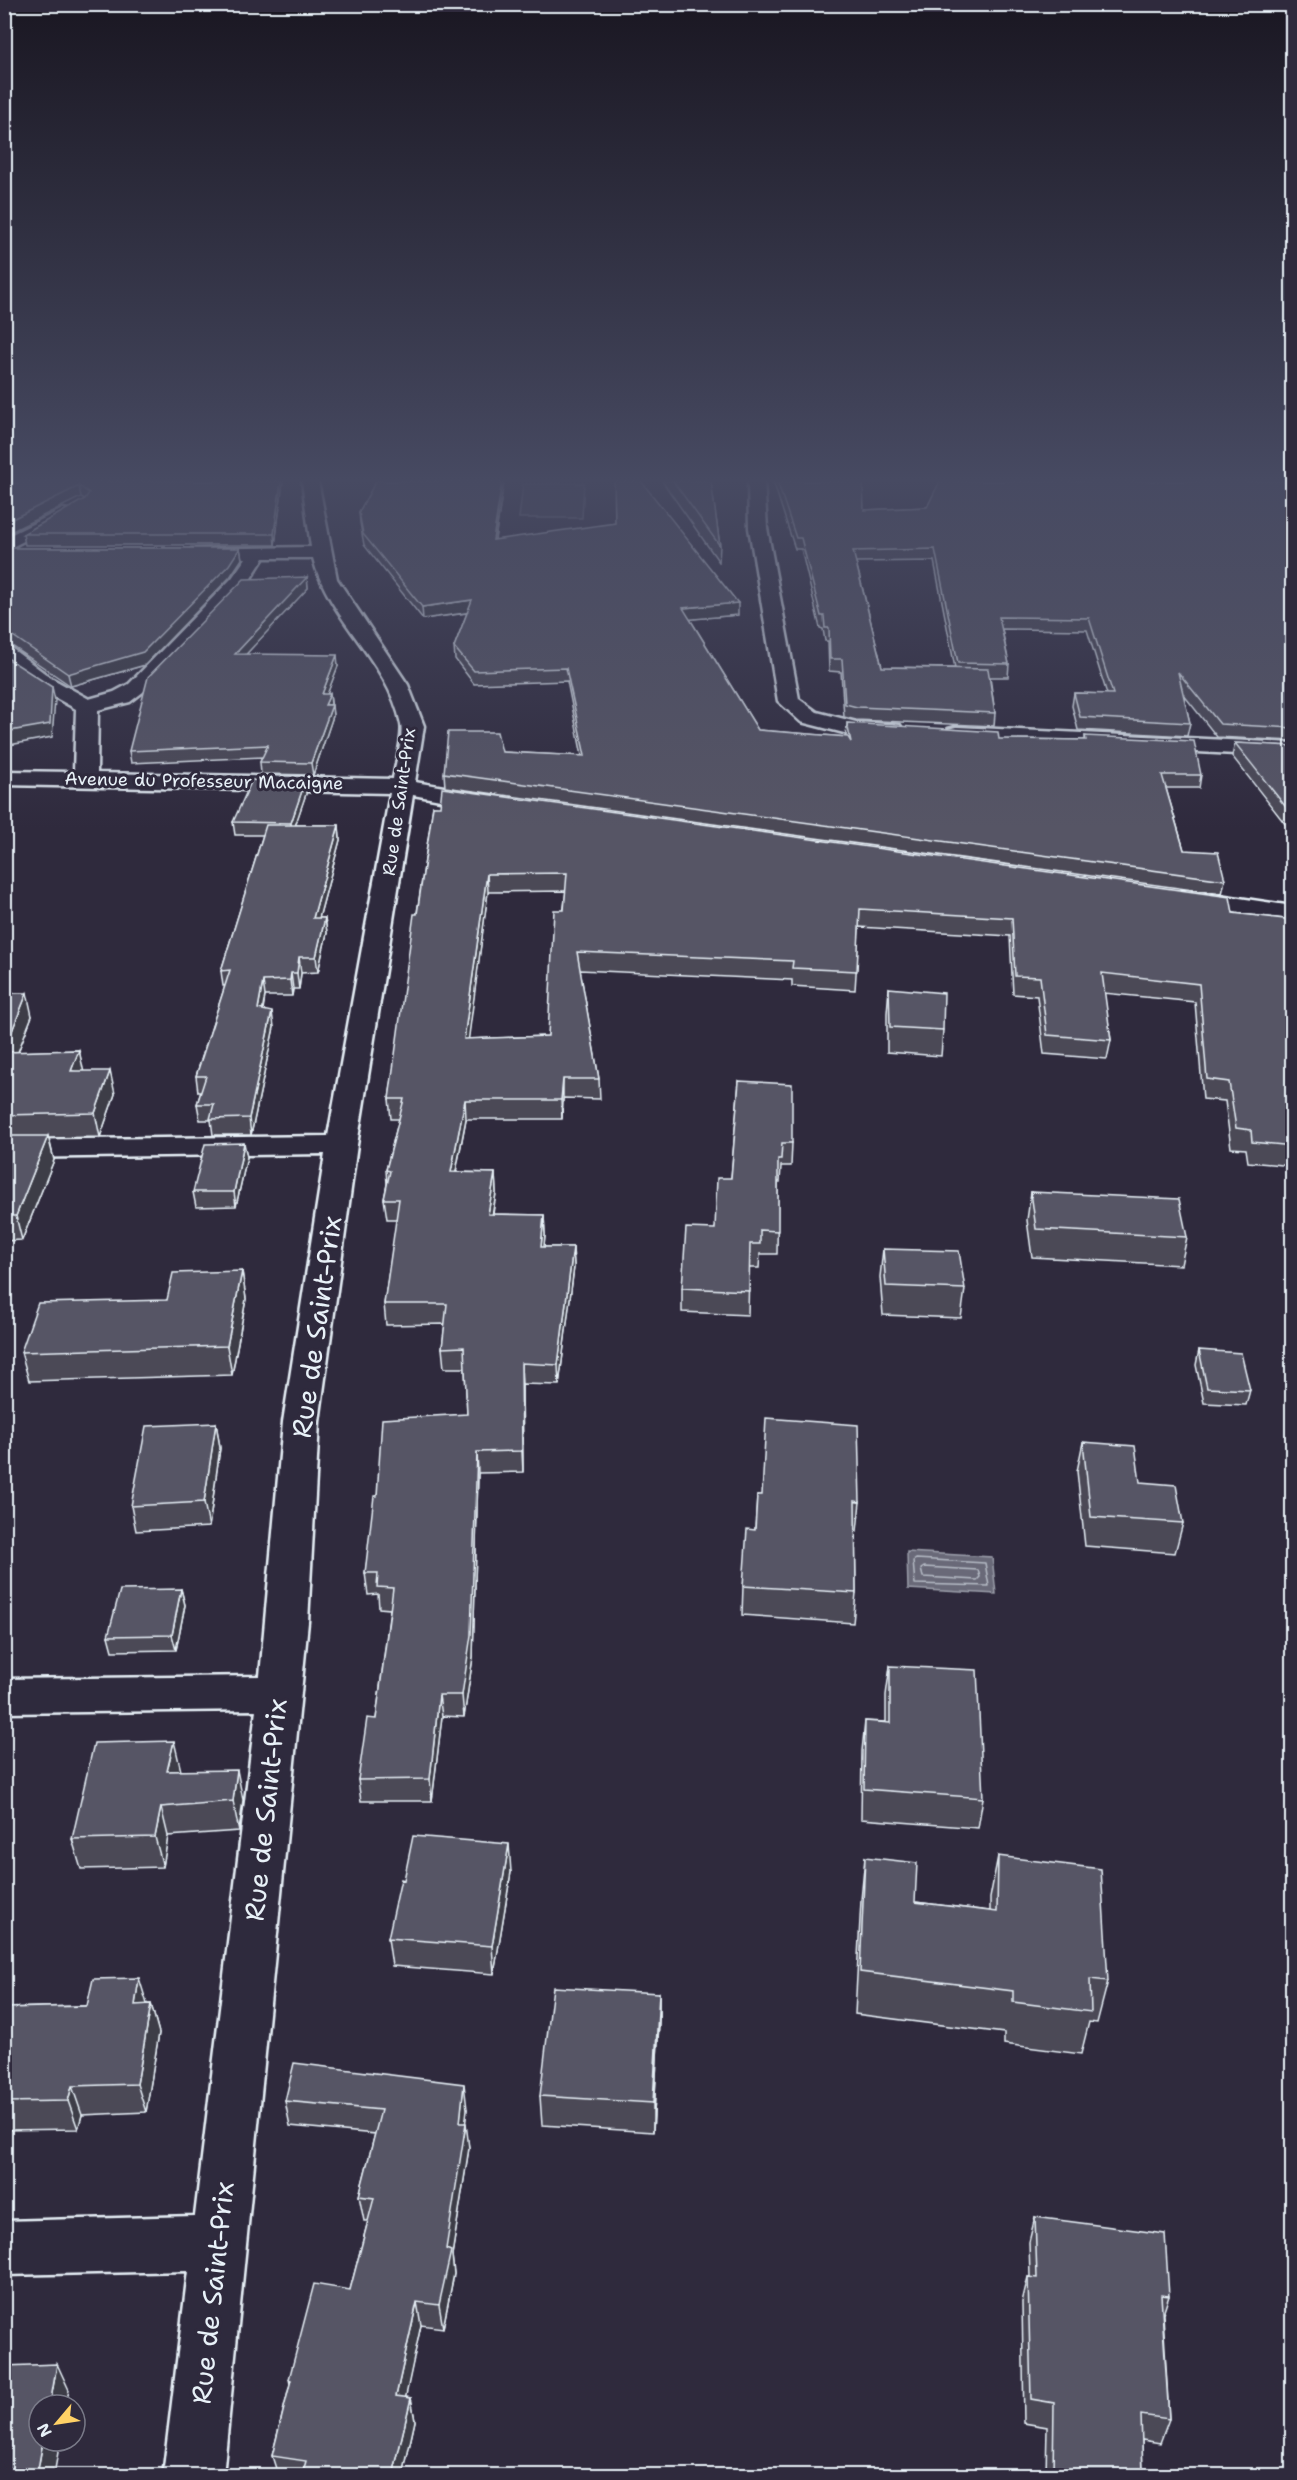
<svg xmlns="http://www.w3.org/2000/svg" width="1297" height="2480" font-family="'Shantell Sans',sans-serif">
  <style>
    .green { fill: #464455; stroke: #979aa6; stroke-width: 1.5 }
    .water { fill: #696978; stroke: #9c9fab; stroke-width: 1.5 }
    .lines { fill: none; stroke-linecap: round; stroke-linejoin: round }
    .shore { stroke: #b5bbc5; stroke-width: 1.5 }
    .minor-casing { stroke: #e8f1f8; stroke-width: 5 }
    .minor { fill: #2f2a3d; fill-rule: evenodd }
    .wall { fill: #4b4957; stroke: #e8f1f8; stroke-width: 1.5; fill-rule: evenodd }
    .shaded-wall { fill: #3d3c47; stroke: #e8f1f8; stroke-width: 1.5 }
    .building { fill: #575565; stroke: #e8f1f8; stroke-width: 1.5; fill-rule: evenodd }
    .labels { text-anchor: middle; stroke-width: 6; stroke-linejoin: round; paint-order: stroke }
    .far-street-label { font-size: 18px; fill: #e8f1f8; stroke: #2f2a3d }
    .near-street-label { font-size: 27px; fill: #e8f1f8; stroke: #2f2a3d }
  </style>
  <rect width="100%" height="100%" fill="#2f2a3d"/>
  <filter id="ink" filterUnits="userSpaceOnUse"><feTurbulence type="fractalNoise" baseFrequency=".0167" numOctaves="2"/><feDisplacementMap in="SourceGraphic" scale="12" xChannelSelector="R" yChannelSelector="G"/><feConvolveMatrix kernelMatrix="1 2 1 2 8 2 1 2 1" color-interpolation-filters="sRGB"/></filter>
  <g filter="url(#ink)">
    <path class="green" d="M584 483 582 518H519L523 484Z"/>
    <path class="water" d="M907 1552 992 1557 996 1594 908 1589Z"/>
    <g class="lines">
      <path class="shore" d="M916 1559 985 1563 989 1586 915 1584 913 1561Z
        M924 1567 978 1570 980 1577 977 1580 923 1577 921 1569Z"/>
      <g class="minor-casing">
        <path id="minor" d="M302 481H318L337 579 408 685 424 726 415 782 484 794 492 796 496 801 492 806 484 808 413 795 357 1145 319 1422 308 1622 223 2476H163L188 2271 4 2275V2221L195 2216 256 1710 4 1713V1679L260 1676 283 1422 325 1154 4 1158V1140L328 1136 390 793 4 785V771L74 772 76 709 36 687 4 663V646L11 648 51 678 89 699 114 692 129 684 232 578 246 558H197L188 553 191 549 311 547ZM264 558H313C328 619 388 661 401 724 404 737 395 765 393 779L97 773 98 710 130 702 143 692 246 586Z
          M748 481H764L767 528 799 699 817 712 856 722 900 725 903 730 900 735 856 736 801 722 778 701 749 528Z
          M63 509 69 510 72 514 69 518 4 551V538Z
          M956 727 1292 743V757L948 739 945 734 948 729Z
          M1186 890 1292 906V922L1177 903 1173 898 1177 893Z"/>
      </g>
      <use href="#minor" class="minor"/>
    </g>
    <path class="wall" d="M27 481H283L275 545H25L23 534 85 499 81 497Z
      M376 481H504L495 540 738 615 690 619 758 730 846 737 847 723 999 739 1085 740V736L1201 775 1199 788H1166L1184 850 1225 880 1222 894 445 787 444 773 502 752 582 756 567 681 474 684 455 659 454 647 467 613 423 619 364 545 360 523 359 512Z
      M662 481H711L720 546 719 562Z
      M773 481H777L864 510 927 507 1293 481V741L1217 737 1183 694 1190 723 1187 736 1078 730 1072 706 1074 693 1107 694 1087 630 1002 629 1009 664 1008 677H990L995 713 994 726 856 720 844 717 841 672 829 671 828 641H825L823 629 820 628 801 549H795ZM934 561 955 668 882 667 856 562Z
      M4 548H240L242 559 230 577 145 665 71 686 12 646 4 645Z
      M307 577 308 588 246 654 338 666 327 694H330L333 716 313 775 261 774 260 762 262 757 131 763 129 751Z
      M1235 743 1293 746V834L1232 756Z
      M305 782 306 794 295 825H339L340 840 319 918H325L327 933 318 972 301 973 299 989H293L292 996H265L263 1010 274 1027 251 1135H213L211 1120H200L197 1104 201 1092H198L196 1076 225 986H223L221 971 263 835H235L233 822Z
      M433 806 1233 913 1293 920V1166L1248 1162 1246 1149 1231 1148 1225 1101 1203 1099 1195 1002 1104 993 1111 1040 1107 1059 1044 1054 1037 996 1013 994 1010 936 859 927 855 990 792 986V980L580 970 599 1079 600 1099 563 1098 562 1119H466L456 1172 495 1173 496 1193 493 1214 544 1215 545 1235 544 1247H573L574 1267 559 1385 522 1384 523 1472 478 1473 473 1657 464 1717 442 1716 432 1801H361L358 1780 376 1719 390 1609 379 1608 378 1594 368 1595 365 1573 377 1496 467 1414 465 1368H444L442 1348 445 1324 386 1325 384 1304 397 1219H387L384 1199 387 1184 386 1170 399 1119H391L389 1099ZM566 891 548 1036 468 1039 488 892Z
      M889 988 943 1030 941 1056 887 1052V1013Z
      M4 993 32 1016 18 1052 79 1050 83 1071 115 1094 100 1137 49 1138 54 1160 22 1240 4 1241Z
      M739 1081 792 1143 791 1166H781L780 1182H778L777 1254H760L759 1268H749L748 1315 682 1312V1288L715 1229 731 1178Z
      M247 1157 236 1206 196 1207 193 1192Z
      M1031 1192 1187 1237 1181 1265 1032 1257 1027 1220Z
      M883 1249 965 1289 961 1318 883 1315 880 1277Z
      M242 1271 246 1299 232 1375 29 1381 21 1352 167 1300Z
      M1199 1350 1250 1390 1246 1405 1204 1403 1196 1365Z
      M216 1423 220 1448 209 1527 136 1531 131 1506Z
      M1083 1442 1183 1523 1175 1553 1085 1546 1077 1471Z
      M757 1495 860 1502 857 1531H855L856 1593 853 1623 742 1615 743 1586 755 1530Z
      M181 1589 185 1605 176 1650 112 1651 108 1636Z
      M890 1666 983 1798 978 1828 861 1819 862 1751 865 1721 886 1722V1695Z
      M181 1771 243 1800 239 1831 168 1836 163 1867 81 1869 72 1839Z
      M998 1856 1108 1981 1097 2023 1089 2022 1081 2054 1004 2044V2033L855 2014 861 1900 865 1857 915 1902 990 1911V1898Z
      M511 1872 494 1974 392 1966 388 1938Z
      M659 1993V2022L653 2132 542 2125 540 2096Z
      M151 2004 159 2033 146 2112 82 2115 78 2129 4 2130V2008Z
      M285 2101 467 2109 465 2123 469 2148 452 2255 454 2274 443 2328 421 2325 405 2397 411 2398 415 2421 403 2475H278L272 2456 290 2384 289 2379 350 2290 368 2221H364L359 2196 375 2134 290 2126Z
      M1035 2217 1169 2296 1163 2314 1169 2419 1160 2443 1142 2440 1143 2475H1046L1047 2427 1024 2423 1022 2302 1028 2277H1030L1029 2242Z"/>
    <path class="shaded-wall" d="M281 481H283L275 545 274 534Z
      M502 481H504L493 551V540Z
      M79 486 81 497 4 535V523Z
      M240 548 242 559 230 577 145 665 71 686 68 674Z
      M307 577 308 588 236 665 235 654Z
      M472 600V612L423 619 422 607Z
      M738 603V615L683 620V608Z
      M337 655 338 666 323 705 322 694Z
      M52 687 55 700 52 737 4 746V732Z
      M330 694 331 705H325Z
      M332 705 333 716 313 775 311 763Z
      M305 782 306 794 292 835 291 823Z
      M339 825 340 840 315 933 313 918Z
      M487 874 488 892 466 1058 464 1039Z
      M325 918 327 933 318 972 316 957Z
      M299 957 301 973 299 989 297 973Z
      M291 973 293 989 292 996 290 980Z
      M263 981 265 996 260 1024 258 1009Z
      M27 993 32 1016 9 1075 4 1051Z
      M272 1012 274 1027 251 1135 249 1118Z
      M79 1050 84 1073 71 1071Z
      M110 1071 115 1094 100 1137 95 1113Z
      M563 1079V1098L562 1119 561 1100Z
      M465 1100 466 1119 452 1192 451 1172Z
      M48 1136 54 1160 22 1240 16 1216Z
      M244 1143 247 1157 236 1206 234 1192Z
      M495 1173 496 1193 489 1234 488 1214Z
      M544 1215 545 1235 542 1268 541 1247Z
      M573 1247 574 1267 559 1385 558 1365Z
      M242 1271 246 1299 232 1375 227 1346Z
      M521 1363 522 1384 523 1472 522 1451Z
      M216 1423 220 1448 209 1527 204 1502Z
      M477 1452 478 1473 473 1657 464 1717 462 1695Z
      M181 1589 185 1605 176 1650 172 1635Z
      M439 1695 442 1716 432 1801 430 1779Z
      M174 1741 181 1771H167Z
      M4 1744 9 1757 4 1771Z
      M237 1770 243 1800 239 1831 233 1801Z
      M161 1807 168 1836 163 1867 155 1837Z
      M509 1844 511 1872 494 1974 492 1946Z
      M139 1978 148 2007 135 2005Z
      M659 1993V2022L653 2132V2103Z
      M151 2004 159 2033 146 2112 137 2084Z
      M464 2084 467 2109 464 2137 466 2123 469 2148 452 2255 454 2274 443 2328 439 2305Z
      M72 2086 82 2115 78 2129 68 2101Z
      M417 2302 421 2325 401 2419 396 2396Z
      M57 2364 69 2390 66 2405H50Z
      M411 2398 415 2421 403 2475H393Z
      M43 2441H60L54 2475H37Z"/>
    <path class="building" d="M27 481H281L274 534H23L85 499 89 493 79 486 4 523V485Z
      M376 481H502L493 540 615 523 614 481H641L738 603 683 608 758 730 848 737 851 742 847 723 998 732 999 739 1086 740 1085 736 1194 741 1201 775H1162L1184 850 1218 852 1225 880 444 773 448 732H497L502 752 585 756 566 668 474 671 454 647 472 600 422 607 363 534 359 512Z
      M673 481H711L720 546Z
      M777 481H863L864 510 927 507 940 481H1293V728L1220 724 1178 672 1190 723 1080 717 1074 693 1113 694 1089 618 999 617 1009 664 958 663 935 549 853 551 882 667 988 669 995 713 857 707 845 704 842 659H830L829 628H825L824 616H821L801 538H796Z
      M4 548H240L229 565 143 652 68 674 10 634 4 633Z
      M307 577 235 654 337 655 322 694H330L325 705H332L311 763 260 762 268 745 129 751 148 677 244 579Z
      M4 656 52 687 50 724 4 732Z
      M1235 743 1293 746V816Z
      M252 780 305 782 291 823 233 822Z
      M442 788 1230 897 1233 913 1293 920V1146L1252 1142 1251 1130 1236 1128 1229 1082 1207 1079 1199 984 1102 973 1111 1040 1047 1035 1040 977 1015 976 1012 918 860 909 857 971 792 968 793 961 577 952 599 1079H563L561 1100H465L451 1172 495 1173 488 1214 544 1215 541 1247H573L558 1365 521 1363 522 1451 477 1452 471 1635 462 1695H439L430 1779 358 1780 367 1718 376 1719 393 1588 377 1587 378 1573H365L374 1496H377L382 1419 467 1414 464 1347 442 1348 447 1304H384L399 1199H384L390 1171 386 1170 404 1099H389L414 914H417L433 806H440ZM567 873 564 910H554L548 1036 464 1039 487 874Z
      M266 825H339L313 918H325L316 957H299L297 973H291L290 980 263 981 258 1009 272 1012 249 1118 210 1119 214 1104H197L206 1076H196L230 970 221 971Z
      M889 988 944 993 943 1030 890 1027Z
      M4 993H27L4 1051Z
      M79 1050 71 1071H110L95 1113 4 1115V1052Z
      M739 1081 792 1084V1143H782L781 1159H778V1231L760 1230V1244H750L749 1291 682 1288 686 1228 715 1229 717 1178H731Z
      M4 1136H48L16 1216H4Z
      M244 1143 234 1192H193L205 1144Z
      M1031 1192 1179 1199 1187 1237 1036 1229Z
      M883 1249 959 1251 965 1289 886 1286Z
      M242 1271 227 1346 21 1352 38 1303 167 1300 173 1273Z
      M1199 1350 1241 1353 1250 1390 1207 1388Z
      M766 1418 858 1425 860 1502 855 1501 856 1593 743 1586 747 1529 755 1530 757 1495H762Z
      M216 1423 204 1502 131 1506 146 1426Z
      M1083 1442 1135 1446 1140 1482 1176 1485 1183 1523 1091 1517Z
      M181 1589 172 1635 108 1636 120 1590Z
      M890 1666 977 1670 983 1798 864 1789 865 1721 890 1723Z
      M174 1741 167 1771 237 1770 233 1801 161 1807 155 1837 72 1839 94 1743Z
      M413 1836 509 1844 492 1946 388 1938 401 1879 404 1880Z
      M998 1856 1101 1869 1108 1981 1090 1979 1091 2012 1013 2002V1991L860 1972 865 1857 917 1863 915 1902 997 1912Z
      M139 1978 135 2005 151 2004 137 2084 72 2086 68 2101 4 2102V2008L87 2006 93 1979Z
      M553 1987 659 1993 653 2103 540 2096Z
      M294 2063 464 2084 460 2123H466L446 2249 451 2251 439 2305 417 2302 396 2396 411 2398 393 2475H302L306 2461 272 2456 291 2380 289 2379 314 2284 350 2290 374 2198 359 2196 381 2110 285 2101Z
      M1035 2217 1165 2234 1169 2296 1161 2295 1169 2419 1141 2415 1143 2475H1053L1054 2403 1031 2399 1028 2277 1037 2278Z
      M57 2364 50 2405H39V2441H43L37 2475H4V2366Z"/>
  </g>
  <linearGradient id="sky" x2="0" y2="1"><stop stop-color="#1a1722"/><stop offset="0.58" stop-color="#474a62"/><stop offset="1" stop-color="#474a62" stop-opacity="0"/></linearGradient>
  <rect width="1297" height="828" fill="url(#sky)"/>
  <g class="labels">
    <g class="far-street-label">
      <text transform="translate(204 781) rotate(1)" y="6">Avenue du Professeur Macaigne</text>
      <text transform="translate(399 802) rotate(-82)" y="6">Rue de Saint-Prix</text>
    </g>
    <g class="near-street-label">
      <text transform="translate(317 1327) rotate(-82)" y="9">Rue de Saint-Prix</text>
      <text transform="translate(266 1810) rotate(-84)" y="9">Rue de Saint-Prix</text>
      <text transform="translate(213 2293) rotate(-84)" y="9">Rue de Saint-Prix</text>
    </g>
  </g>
  <rect width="1297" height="2480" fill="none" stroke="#2f2a3d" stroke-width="24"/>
  <rect x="12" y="12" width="1273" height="2456" fill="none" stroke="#e8f1f8" stroke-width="2" filter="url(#ink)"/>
  <g transform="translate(57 2423) rotate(241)"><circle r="28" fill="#2f2a3d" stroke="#797a88" stroke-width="1.5"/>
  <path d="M0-4.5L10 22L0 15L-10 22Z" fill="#ffd166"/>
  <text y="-9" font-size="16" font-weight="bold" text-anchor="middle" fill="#e8f1f8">N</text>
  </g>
</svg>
